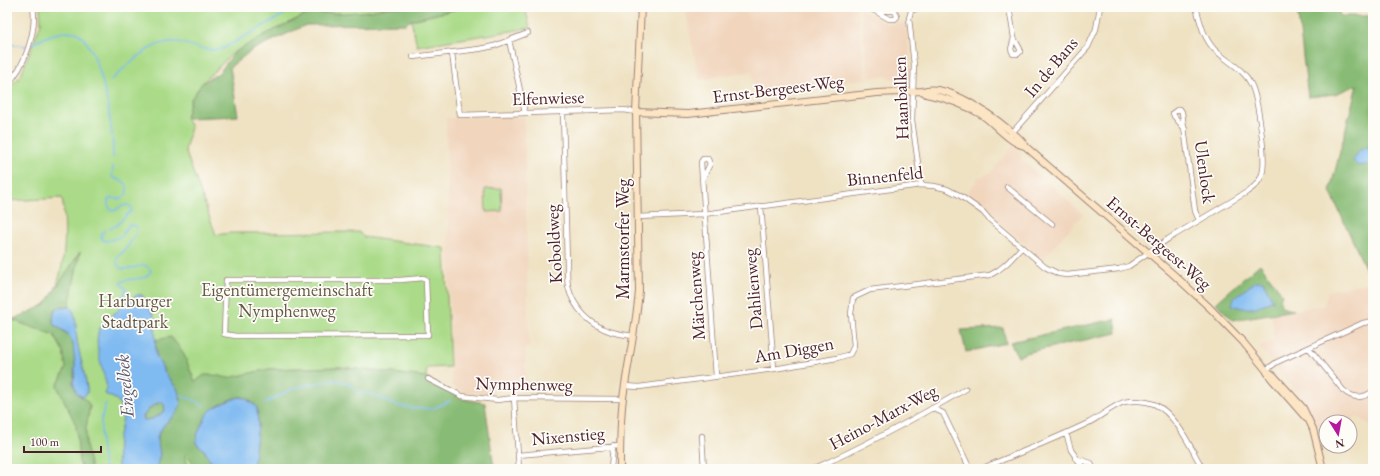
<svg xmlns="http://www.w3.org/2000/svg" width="1380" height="476" font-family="'EB Garamond',serif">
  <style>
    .built { fill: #f1d5bd }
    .green { fill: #abdb89; stroke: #7a7d5a }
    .forest { fill: #88bb75; stroke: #696d50 }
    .water { fill: #7fbaf1; stroke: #646c8e; fill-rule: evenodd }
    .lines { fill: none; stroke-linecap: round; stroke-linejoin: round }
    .stream { stroke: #7fbaf1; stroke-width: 1.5 }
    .street-casing { stroke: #9c8077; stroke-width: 6 }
    .secondary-casing { stroke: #9c8077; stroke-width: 8 }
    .street { stroke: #fff; stroke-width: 4.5 }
    .secondary { stroke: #fce5c4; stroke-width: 6 }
    .labels { text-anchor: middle; stroke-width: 3.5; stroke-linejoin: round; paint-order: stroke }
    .street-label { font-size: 18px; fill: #4a1f2b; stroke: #fdfcf7 }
    .park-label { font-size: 18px; fill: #675747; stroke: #fdfcf7 }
    .water-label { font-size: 19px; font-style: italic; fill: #5d5570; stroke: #fdfcf7 }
  </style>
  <rect width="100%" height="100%" fill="#fdfcf7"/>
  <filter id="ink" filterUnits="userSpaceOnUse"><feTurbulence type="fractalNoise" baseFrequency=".025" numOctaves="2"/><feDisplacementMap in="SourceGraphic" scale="8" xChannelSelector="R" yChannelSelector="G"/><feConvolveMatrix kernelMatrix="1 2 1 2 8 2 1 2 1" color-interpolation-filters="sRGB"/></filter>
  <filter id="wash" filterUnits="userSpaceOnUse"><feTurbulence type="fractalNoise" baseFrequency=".012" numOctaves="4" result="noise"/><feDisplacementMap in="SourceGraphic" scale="16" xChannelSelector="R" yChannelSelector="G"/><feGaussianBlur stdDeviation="0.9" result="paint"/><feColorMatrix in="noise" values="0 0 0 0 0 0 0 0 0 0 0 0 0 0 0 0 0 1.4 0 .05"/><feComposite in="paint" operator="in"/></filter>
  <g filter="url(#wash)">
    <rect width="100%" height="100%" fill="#efe2c3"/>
    <path class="built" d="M685 7H857L866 79 756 94 752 71 699 80Z
      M860 9 888 24 906 22 910 58 911 78 904 82 894 80 885 76 869 78Z
      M524 117 529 348H525L526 380 489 379V393H467L452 386 446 118Z
      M1013 146 1020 152 1021 159 1083 214 1043 259 966 194 979 177 990 173Z
      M1371 282 1373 285V427L1357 416 1349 422H1326V432L1323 430 1315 421 1308 407 1259 347 1275 339 1271 314 1324 305 1328 291Z"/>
    <path class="green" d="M40 7H406L299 20 233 53 202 83 186 118 191 127 185 150 216 235 230 233 359 232 363 237 445 248 450 367 427 368 426 377 340 367 269 369 229 379 494 469H7V319L12 320C19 316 39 309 45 304 67 284 67 225 62 198L7 201V88L20 77 41 23Z
      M466 7H525L530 28 417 46 411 20Z
      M501 188 502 211 486 212 485 189Z"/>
    <path class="forest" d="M391 7H466L411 20 405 24 306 25 252 50 230 67 238 116 186 118 191 99 202 83 219 73 235 52 262 36 309 13H343L370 11Z
      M1297 7H1329L1339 12 1340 16H1372C1374 27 1372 38 1371 49 1371 54 1372 59 1373 63V285L1330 191 1357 85 1335 94 1308 97Z
      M80 252 69 307 58 308 54 310 53 324C57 327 62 330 66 333 78 342 75 370 73 382L80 396 86 400 90 406 86 429V445L91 469H82L79 462 76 425 57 386 66 368 63 351 54 335 12 320 45 305Z
      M1260 264 1282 294C1277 307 1283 308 1294 310L1232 320 1216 303Z
      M1115 319 1117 333 1025 353 1018 357 1010 342Z
      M1003 328 1006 343 966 352 961 330Z
      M171 337 183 352 195 382 204 375H214L228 378 269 369 340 367 426 377 463 399 485 403 494 469H473L472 464 430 469H253L258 425 257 407C253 404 247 397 242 397 234 396 217 406 211 411 204 416 196 436 197 444L204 450 215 469H197L187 454 185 456 189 469H156L159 457 158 435 164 425 177 413 181 401 178 390 165 373 156 355 155 340Z
      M161 402H163L165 408 164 412 152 419 144 420 143 417C147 410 153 405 161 402Z"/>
    <path class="water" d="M1373 146V159L1367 165 1358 166 1353 161C1358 151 1362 147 1373 146Z
      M1256 281H1263L1273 301C1255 307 1249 312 1232 305L1234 298Z
      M138 295H142L154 316 155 324 156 355 165 373 178 390 181 404 177 413 164 425 158 435 157 440 160 454 156 469H118C118 460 117 450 118 440 120 424 128 417 117 400L105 394 107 388C104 372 93 346 99 330 103 323 110 317 116 312 122 306 130 298 138 295ZM161 402H163L165 408 164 412 152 419 144 420 143 417C147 410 153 404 161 402Z
      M71 307C78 316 75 334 78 346 81 360 85 374 87 388V394L83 397 77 394 73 382 75 375V364L73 344 68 334 53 324 54 311 58 308Z
      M239 397 245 398 257 407 258 425 253 469H215L204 450 196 444C195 436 204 418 209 412 213 407 233 399 239 397Z"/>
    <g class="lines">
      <path class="stream" d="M7 44 27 46
        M30 45C45 37 58 30 76 32 102 47 114 130 113 158
        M110 81C130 64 154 35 183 43 196 47 209 52 222 49L297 7
        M109 228 116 226 132 210 131 207 128 205 122 206 114 211C109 209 106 204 109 199 113 197 117 200 122 198 125 197 127 195 127 191 129 180 119 181 112 177L113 166
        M105 230 102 233 101 237 103 240 107 241 121 237 129 225 136 226C140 235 124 251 117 258 116 276 133 267 145 265L149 268 151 271C145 283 130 276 121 282V284L126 289 123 297 126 305
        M179 396C189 397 196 400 204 406
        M265 403 294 388 333 380 348 383 358 393 371 394 395 405 411 408 432 409 450 401
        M104 469 101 440V420L106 403"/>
    </g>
  </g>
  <g filter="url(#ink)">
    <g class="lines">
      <g class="street-casing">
        <path id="street" d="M868 7 889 19H895L897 17 896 13 894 11 873 10
          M919 7 911 11 909 18 914 65 912 120 921 185
          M1009 7 1014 38 1011 49 1013 54H1018L1020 52V49L1014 38
          M509 40 525 113
          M452 53 460 115 624 110 636 112
          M413 57 479 49 494 46 528 33
          M7 84C25 68 37 30 33 7
          M563 112 567 264C567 272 567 279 568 286 573 308 591 326 612 332 619 334 626 335 633 336
          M1185 129 1174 116 1173 113 1177 110 1180 109 1182 112 1195 211 1199 220
          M1011 134 1088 47 1096 29 1100 7
          M702 180 710 164 708 159H703L701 162 716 376
          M1007 187 1052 224
          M761 206 774 369
          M638 217 704 214 906 187 921 185 934 186 947 189 959 195 983 212 989 219 1045 267 1059 274 1067 275 1119 269 1129 266 1168 239 1247 192C1253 188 1260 182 1262 174 1267 161 1258 98 1251 84 1243 68 1226 61 1214 49 1203 37 1200 21 1196 7
          M424 278 426 280 428 335 236 336 224 334 226 280H400Z
          M1309 348 1343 390C1353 399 1363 399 1373 391
          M1266 370 1277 362 1363 323 1373 321
          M428 379 462 396 497 400 514 398 623 399
          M625 386 639 387 774 369 837 358 850 354 854 346 851 314 853 298 870 290 990 275C1003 269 1012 258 1021 248
          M514 398 519 469
          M932 408 943 413 970 469
          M1066 433 1071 450 1084 469
          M702 436 704 469
          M518 455 620 446
          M1075 458 1091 463 1092 466 1091 469
          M611 469 613 446
          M813 469C865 446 916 418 966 389
          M981 469C1016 454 1053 440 1088 423 1100 417 1111 407 1124 402 1133 400 1146 401 1154 404 1177 414 1191 449 1203 469"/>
      </g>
      <g class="secondary-casing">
        <path id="secondary" d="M923 91 926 94C946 98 965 104 982 115 994 123 1011 144 1025 146
          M636 112 688 114 877 93 923 91C945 82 991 115 1008 129 1014 134 1022 139 1025 146L1173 274 1209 307 1243 342 1266 370 1274 376 1303 408 1313 429 1323 469
          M1267 372 1271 378 1306 418
          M620 469C620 445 620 422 623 398 628 362 636 327 639 291L636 112 641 7"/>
      </g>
      <use href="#street" class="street"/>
      <use href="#secondary" class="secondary"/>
    </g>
  </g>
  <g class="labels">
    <g class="street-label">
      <text transform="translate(1051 67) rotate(-50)" y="6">In de Bans</text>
      <text transform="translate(778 89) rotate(-7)" y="6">Ernst-Bergeest-Weg</text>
      <text transform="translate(548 98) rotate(-2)" y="6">Elfenwiese</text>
      <text transform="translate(901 98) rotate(-92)" y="6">Haanbalken</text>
      <text transform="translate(1205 172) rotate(82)" y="6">Ulenlock</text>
      <text transform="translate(885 176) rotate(-6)" y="6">Binnenfeld</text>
      <text transform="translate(623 239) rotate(-90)" y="6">Marmstorfer Weg</text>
      <text transform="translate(1159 243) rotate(41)" y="6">Ernst-Bergeest-Weg</text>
      <text transform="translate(554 244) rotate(-93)" y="6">Koboldweg</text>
      <text transform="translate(753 289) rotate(-95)" y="6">Dahlienweg</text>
      <text transform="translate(696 296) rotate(-94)" y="6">Märchenweg</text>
      <text transform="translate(794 350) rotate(-10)" y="6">Am Diggen</text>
      <text transform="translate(524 384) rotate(1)" y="6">Nymphenweg</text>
      <text transform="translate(883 417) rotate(-28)" y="6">Heino-Marx-Weg</text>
      <text transform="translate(568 436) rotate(-5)" y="6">Nixenstieg</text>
    </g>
    <g class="park-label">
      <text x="287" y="296">Eigentümergemeinschaft<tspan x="287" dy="21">Nymphenweg</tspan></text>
      <text x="135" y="307">Harburger<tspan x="135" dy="21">Stadtpark</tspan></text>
    </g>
    <g class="water-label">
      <text transform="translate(124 386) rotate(-95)" y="7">Engelbek</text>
    </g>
  </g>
  <rect width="1380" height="476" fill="none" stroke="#fdfcf7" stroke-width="24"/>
  <g transform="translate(1338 434) rotate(169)"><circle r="19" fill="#fdfcf7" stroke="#b5a4a5"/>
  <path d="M0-3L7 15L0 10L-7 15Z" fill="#b5179e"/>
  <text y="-6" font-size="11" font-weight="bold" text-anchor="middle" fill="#4a1f2b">N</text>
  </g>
  <path d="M24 446v6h77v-6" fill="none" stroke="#4a1f2b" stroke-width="2"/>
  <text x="30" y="446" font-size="12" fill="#4a1f2b" stroke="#fdfcf7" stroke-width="3" paint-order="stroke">100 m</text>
</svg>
